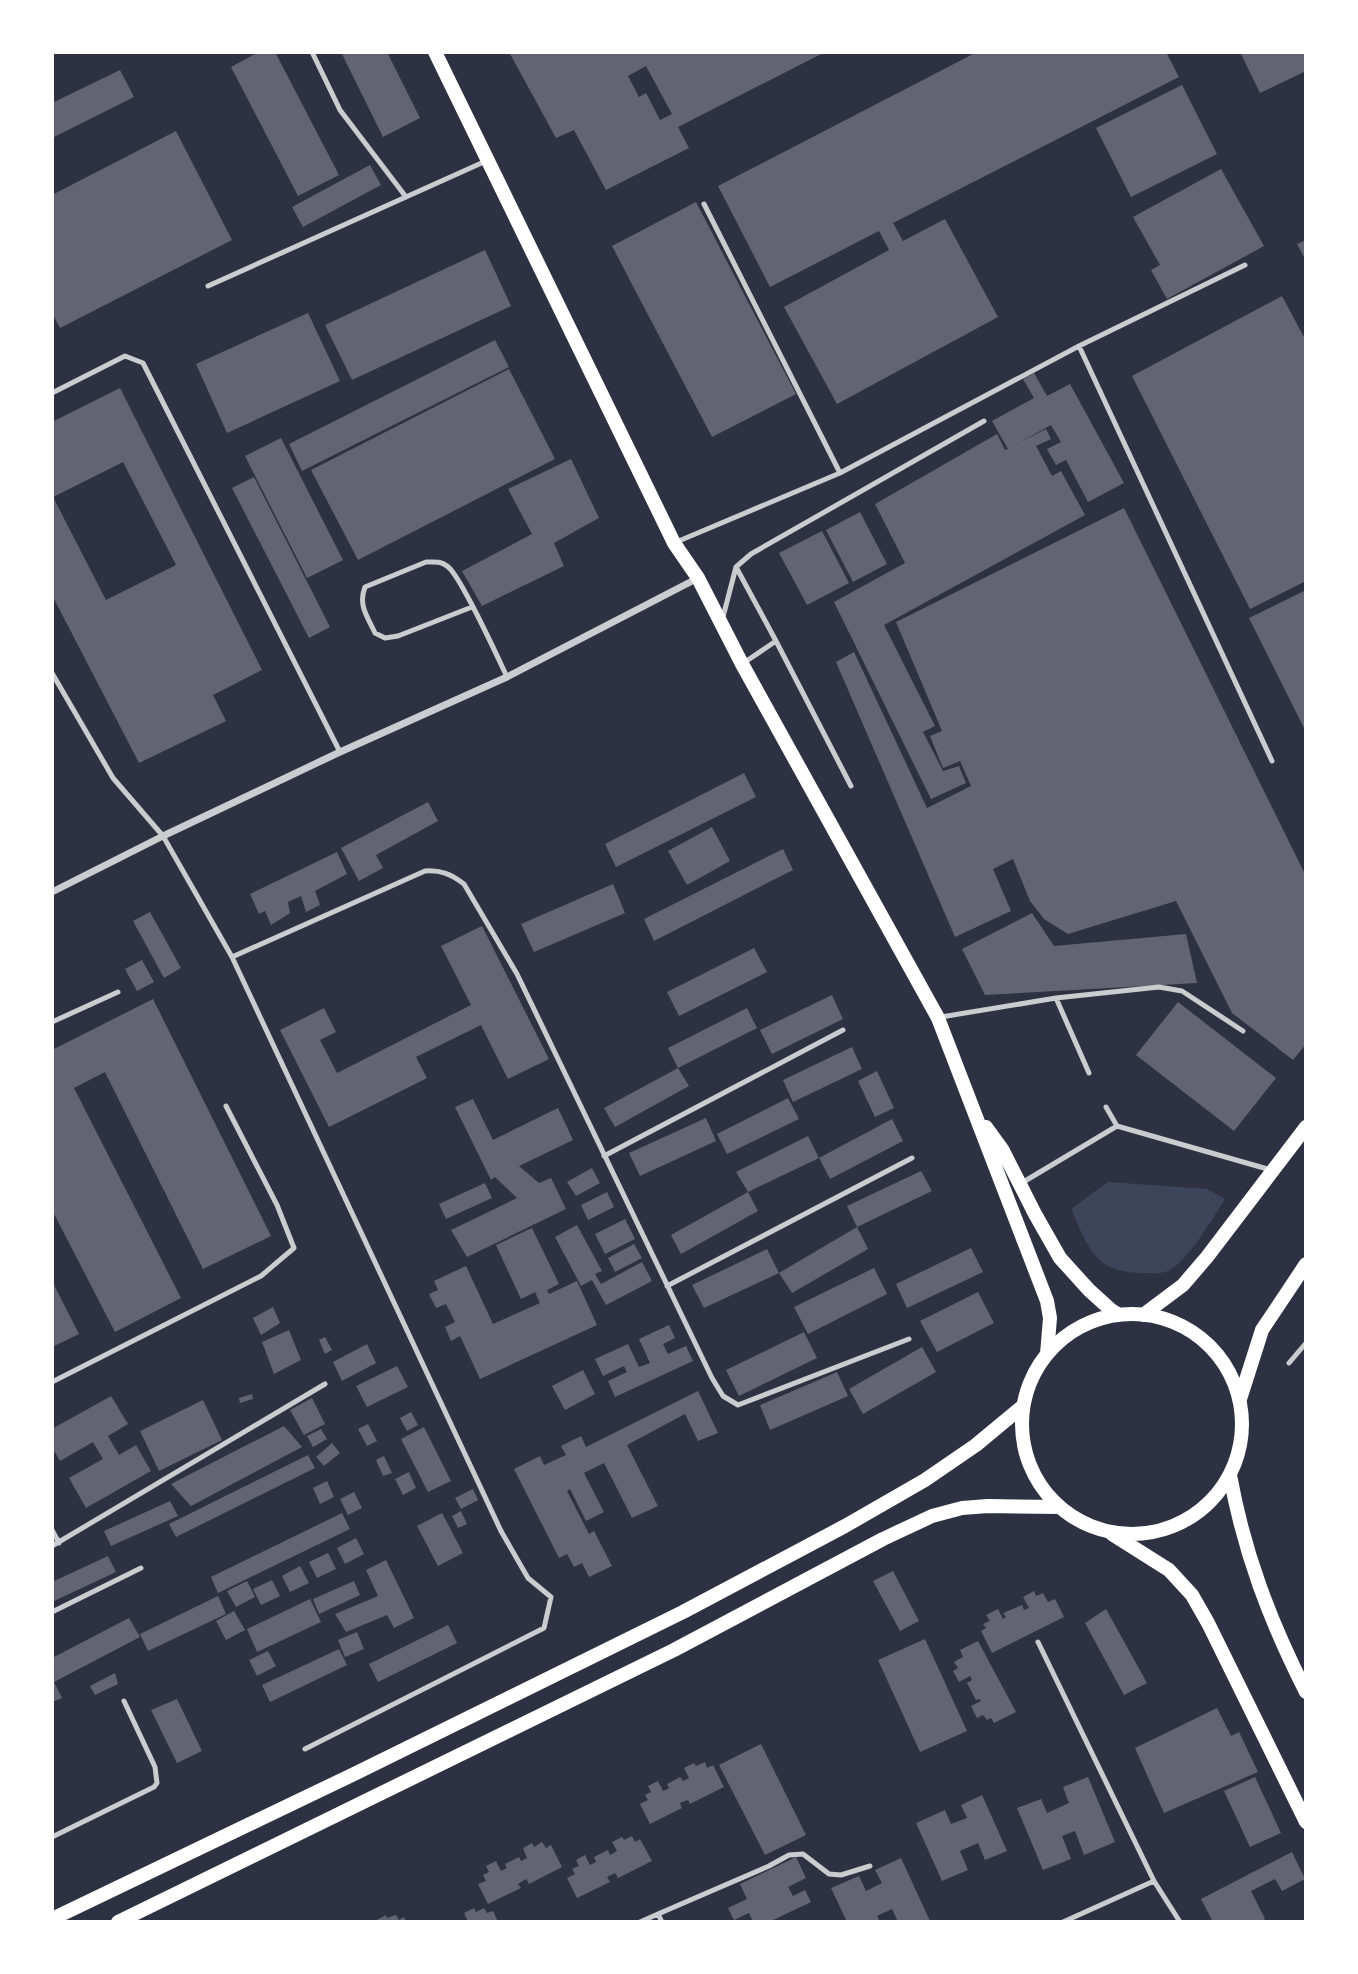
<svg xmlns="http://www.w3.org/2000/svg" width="1358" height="1974" font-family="Figtree,sans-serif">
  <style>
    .green { fill: #3c4559 }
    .building { fill: #626471; fill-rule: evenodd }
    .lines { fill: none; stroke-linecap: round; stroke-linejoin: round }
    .service { stroke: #caccd0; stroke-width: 5 }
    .minor { stroke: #caccd0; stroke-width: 7 }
    .secondary { stroke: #fff; stroke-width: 14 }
  </style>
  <rect width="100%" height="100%" fill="#2d3142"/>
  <path class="green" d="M1108 1182 1207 1189 1225 1199C1212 1219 1188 1262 1168 1271 1162 1274 1152 1273 1146 1273 1095 1274 1089 1249 1071 1209Z"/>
  <path class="building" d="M259 52H275L339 175 298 196 231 67Z
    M341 52H387L420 118 383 137Z
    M509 52H825L678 127 689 148 606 190 574 130 556 138ZM646 66 672 114 660 120 646 93 639 97 628 76Z
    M977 52H1166L1179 77 893 223 903 241 945 219 998 317 837 404 784 307 889 250 879 231 770 287 718 186Z
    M1240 52H1306V71L1260 93Z
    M120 70 134 97 52 138V103Z
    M1182 85 1217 154 1131 197 1096 128Z
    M176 131 232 240 60 328 52 313V195Z
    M370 165 381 185 303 227 292 207Z
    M1221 169 1264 246 1167 299 1151 270 1160 265 1133 217Z
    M696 202 796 394 712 437 612 246Z
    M1306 240V261L1297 244Z
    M485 250 511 306 352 380 325 325Z
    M1282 296 1306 341V581L1250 609 1132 376Z
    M308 313 340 381 227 433 196 364Z
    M495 340 509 367 302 471 289 444Z
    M509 369 555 459 358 560 311 470Z
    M1034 373 1047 396 1070 384 1124 483 1088 502 1066 460 1056 465 1047 449 1061 442 1051 425 1020 442 1046 429 1051 439 1036 446 1052 476 1061 471 1085 515 884 625 935 726 923 732 943 771 959 766 966 783 931 799 834 602 905 563 875 504 997 434 1005 450 1008 449 992 421 1034 398 1023 379Z
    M120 388 262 670 213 695 226 721 139 763 52 595V422ZM123 462 176 565 106 600 53 497Z
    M281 438 343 560 307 578 245 456Z
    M571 459 599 518 554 543 564 566 482 606 462 571 532 534 508 489Z
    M254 477 330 627 309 638 232 488Z
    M1124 508 1306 876V1044L1293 1060 1232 1013 1176 901 1068 934 1044 919 1030 901 1013 859 993 869 1011 911 955 937 836 662 854 652 927 808 971 786 960 761 943 768 930 736 942 731 896 622Z
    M860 512 887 564 853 582 826 530Z
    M822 531 849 583 807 605 779 553Z
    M1306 590V732L1249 618Z
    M744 773 756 797 616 867 605 844Z
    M428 802 438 821 376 855 383 868 359 881 341 848Z
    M712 827 730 861 687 885 668 851Z
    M783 849 793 870 654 941 644 919Z
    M337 852 347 874 315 891 320 905 306 912 301 896 288 902 290 913 271 925 265 911 259 914 250 894Z
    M613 884 625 913 534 952 521 924Z
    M150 912 181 968 164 978 133 921Z
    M1032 913 1054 946 1186 934 1197 983 985 995 962 949Z
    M482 926 549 1059 508 1079 481 1025 416 1057 427 1078 329 1127 280 1030 324 1008 336 1032 320 1040 337 1073 471 1005 441 946Z
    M754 948 767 972 679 1016 667 992Z
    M142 960 154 982 137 991 125 969Z
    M832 995 843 1019 772 1054 760 1030Z
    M153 999 271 1236 203 1269 105 1072 74 1088 181 1298 115 1332 52 1210V1050Z
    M1178 1002 1276 1078 1234 1131 1136 1055Z
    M747 1008 757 1028 678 1068 668 1048Z
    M852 1047 862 1069 793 1102 783 1080Z
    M678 1068 689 1086 615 1127 604 1108Z
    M877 1071 894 1108 875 1117 858 1081Z
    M788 1098 799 1119 727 1154 717 1134Z
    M473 1099 493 1140 558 1108 573 1140 519 1166 539 1183 551 1178 566 1209 467 1257 451 1230 517 1198 495 1177 491 1180 455 1107Z
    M706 1118 716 1141 640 1176 629 1153Z
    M892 1119 903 1141 830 1179 819 1158 748 1192 736 1172 808 1136 819 1158Z
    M592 1168 600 1183 576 1196 567 1182Z
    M921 1171 932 1191 857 1227 847 1206Z
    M485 1183 492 1198 446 1219 439 1204Z
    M607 1192 614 1207 588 1220 581 1205Z
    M748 1192 758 1211 681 1254 671 1235Z
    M625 1219 635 1239 605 1254 595 1234Z
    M577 1225 602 1271 595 1274 601 1284 642 1262 652 1281 606 1305 592 1280 581 1286 555 1237Z
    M857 1227 868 1249 792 1293 779 1273Z
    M532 1228 559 1284 547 1290 549 1294 577 1281 597 1325 480 1379 460 1336 451 1341 445 1327 455 1322 446 1304 436 1308 429 1294 438 1290 434 1281 466 1266 493 1324 540 1303 535 1292 521 1299 496 1245Z
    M634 1244 642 1258 615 1272 608 1258Z
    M971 1248 983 1272 907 1308 896 1284Z
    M767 1249 779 1273 704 1308 692 1285Z
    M874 1268 887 1294 808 1334 794 1307Z
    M52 1281 79 1334 52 1347Z
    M978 1292 994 1323 937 1352 920 1321Z
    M273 1307 280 1323 261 1335 253 1318Z
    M669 1325 675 1338 663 1344 668 1354 686 1346 693 1361 615 1397 608 1381 627 1372 624 1366 603 1376 595 1359 628 1344 639 1367 650 1363 639 1339Z
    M289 1330 301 1360 274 1374 262 1342Z
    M804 1332 817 1358 739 1396 726 1370Z
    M325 1337 332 1350 325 1354 319 1340Z
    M367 1344 376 1363 342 1381 333 1362Z
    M922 1347 936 1372 863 1414 849 1389Z
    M397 1366 408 1387 367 1407 356 1386Z
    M583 1370 595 1394 565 1410 552 1386Z
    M837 1372 848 1396 770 1430 760 1405Z
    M698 1391 718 1433 698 1441 685 1414 627 1445 658 1506 632 1518 604 1463 584 1473 604 1512 586 1521 570 1489 567 1491 589 1534 594 1531 612 1566 589 1577 582 1563 574 1567 567 1554 559 1558 514 1469 540 1456 544 1465 566 1455 561 1446 581 1436 586 1447Z
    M252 1394 253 1399 240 1403 239 1398Z
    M111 1396 128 1424 108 1436 119 1455 136 1445 151 1471 86 1508 69 1478 103 1459 93 1442 60 1461 52 1447V1429Z
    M312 1398 325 1424 304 1435 290 1410Z
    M203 1400 222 1440 159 1471 140 1431Z
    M411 1412 418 1425 407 1431 400 1418Z
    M368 1424 377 1441 367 1446 358 1429Z
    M284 1426 302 1447 191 1506 171 1484Z
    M424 1427 451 1481 428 1492 401 1439Z
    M321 1429 327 1439 313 1447 307 1436Z
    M332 1443 340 1453 324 1466 316 1457Z
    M308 1455 315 1468 176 1537 169 1524Z
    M384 1456 392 1473 383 1476 376 1460Z
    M409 1472 416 1488 403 1495 395 1479Z
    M327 1481 334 1497 320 1504 313 1488Z
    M473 1489 478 1500 461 1509 455 1498Z
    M354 1492 362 1508 348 1515 340 1499Z
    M170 1501 178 1516 111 1546 104 1531Z
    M461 1511 467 1524 458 1528 452 1516Z
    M342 1513 350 1529 218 1593 211 1577Z
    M442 1513 463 1553 438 1566 417 1526Z
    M356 1538 364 1554 345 1564 337 1548Z
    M328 1553 336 1569 317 1578 309 1562Z
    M108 1556 116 1572 52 1602V1582Z
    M386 1560 414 1618 394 1628 387 1615 346 1632 335 1614 378 1596 366 1570Z
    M300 1566 309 1583 290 1592 282 1576Z
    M893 1571 919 1621 900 1631 873 1581Z
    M272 1580 280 1596 261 1605 253 1589Z
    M247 1581 255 1597 236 1607 227 1591Z
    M354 1581 360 1595 319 1614 313 1599Z
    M1034 1591 1036 1596 1043 1593 1048 1602 1055 1599 1064 1617 992 1653 981 1631 986 1628 983 1624 990 1621 986 1615 998 1609 1003 1619 1006 1617 1003 1613 1022 1605 1024 1610 1029 1608 1023 1597Z
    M218 1596 226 1614 148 1651 140 1634Z
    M310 1599 321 1622 257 1652 247 1629Z
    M1106 1609 1147 1683 1124 1695 1085 1623Z
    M234 1611 245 1630 226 1640 216 1621Z
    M129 1618 140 1637 54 1682 62 1698 52 1702V1658Z
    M448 1625 457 1643 378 1682 369 1664Z
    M357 1632 364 1649 345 1657 338 1640Z
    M925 1639 967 1731 920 1752 878 1660Z
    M978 1641 1016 1712 994 1723 991 1718 987 1720 983 1715 977 1718 971 1706 981 1701 980 1699 976 1700 967 1683 972 1680 970 1676 959 1682 953 1671 958 1668 954 1662 963 1657 960 1650Z
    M339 1649 347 1665 270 1702 262 1685Z
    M268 1651 276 1666 257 1676 249 1660Z
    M115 1673 118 1684 95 1695 90 1686Z
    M177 1699 202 1751 177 1763 151 1710Z
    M1217 1708 1231 1736 1239 1732 1258 1772 1164 1813 1135 1748Z
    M761 1744 806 1835 765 1855 719 1765Z
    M705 1762 707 1768 713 1765 724 1787 690 1804 688 1800 680 1803 682 1808 650 1824 640 1804 648 1800 645 1795 651 1792 648 1786 658 1781 663 1791 669 1788 667 1784 680 1777 683 1781 689 1778 684 1768 694 1763 696 1766Z
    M1088 1777 1115 1842 1084 1855 1075 1831 1062 1836 1071 1859 1043 1870 1017 1808 1041 1799 1047 1813 1069 1803 1063 1787Z
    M1255 1777 1281 1833 1250 1847 1224 1791Z
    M982 1795 1007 1851 985 1860 978 1843 960 1851 968 1870 942 1881 916 1823 945 1810 951 1824 967 1818 961 1805Z
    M632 1836 635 1842 640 1839 652 1861 618 1878 615 1873 607 1877 610 1882 577 1898 567 1878 575 1874 572 1869 579 1866 576 1860 585 1855 590 1865 596 1862 594 1857 608 1850 610 1855 617 1851 612 1842 622 1837 624 1840Z
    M542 1842 546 1848 551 1845 562 1867 529 1884 526 1879 518 1884 521 1888 488 1904 478 1884 486 1881 483 1875 489 1872 486 1866 496 1861 501 1871 507 1868 505 1864 519 1857 521 1861 527 1858 523 1848 532 1843 534 1847Z
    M1292 1852 1305 1879 1282 1891 1275 1879 1251 1891 1265 1919 1260 1922H1213L1201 1899Z
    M796 1857 806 1878 788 1887 793 1896 805 1890 811 1902 769 1922H753L749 1913 734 1920 728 1908 747 1899 740 1884Z
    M901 1858 930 1921 898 1922 892 1909 877 1916 880 1922H847L831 1888 859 1876 866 1891 882 1883 875 1870Z
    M474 1908 476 1912 484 1908 487 1913 493 1911 498 1922H468L464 1913Z
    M386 1915 387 1918 396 1915 399 1920 404 1917 406 1922H373Z"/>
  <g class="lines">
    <path class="service" d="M312 52 340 110 406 197
      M704 204 840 473
      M208 286 486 161
      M1079 346 1272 761
      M52 393 125 356 143 363 340 752
      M674 543 840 473 1079 346 1245 265
      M736 567 776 641 851 786
      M472 607 398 636 385 638 375 633C367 616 358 605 365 587L426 562C434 562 441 561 447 566 460 574 498 658 507 677
      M723 617 736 567 751 554 984 421
      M742 664 776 641
      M52 673 113 778 163 836 232 957 501 1531 528 1578 551 1597 544 1628 305 1749
      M232 957 425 871C441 870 451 874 464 884L517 974 712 1378 723 1396 738 1405 909 1339
      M1056 998 1089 1073
      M941 1017 1056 998 1159 987 1182 991 1243 1031
      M52 1022 118 992
      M1106 1107 1117 1126
      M604 1156 843 1030
      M1020 1184 1117 1126 1271 1170
      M667 1286 912 1158
      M1289 1363 1306 1343
      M52 1382 261 1276 294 1248 277 1205 226 1106
      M52 1530 59 1543
      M52 1546 325 1384
      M52 1612 141 1568
      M1038 1642 1154 1881 1180 1922
      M52 1837 154 1787 157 1783 155 1767 124 1701
      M658 1914 769 1866 789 1855 803 1854 829 1874 841 1875 870 1866
      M640 1922 658 1914 662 1922
      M1063 1922 1154 1881"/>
    <path class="minor" d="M52 892 163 836 340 752 507 677 698 578"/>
    <path class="secondary" d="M435 52 674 543 698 578 742 664 938 1018 1047 1301 1050 1318 1047 1354
      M986 1127 1002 1149 1035 1214 1060 1258 1089 1290 1111 1310 1119 1315
      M1022 1424a110 110 0 1 1 220 0a110 110 0 1 1-220 0Z
      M1143 1315 1183 1285 1207 1257 1306 1127
      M1240 1399 1262 1330 1306 1264
      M1230 1475C1244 1553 1270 1621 1306 1692
      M1112 1534 1169 1570 1192 1595 1208 1623 1306 1822
      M52 1919 350 1776 683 1612 845 1526 925 1480 976 1445 1023 1406
      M118 1922 674 1650 883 1539 932 1516 962 1508 988 1506 1060 1507"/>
  </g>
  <rect width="1358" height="1974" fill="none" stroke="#ffffff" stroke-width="108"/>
</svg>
